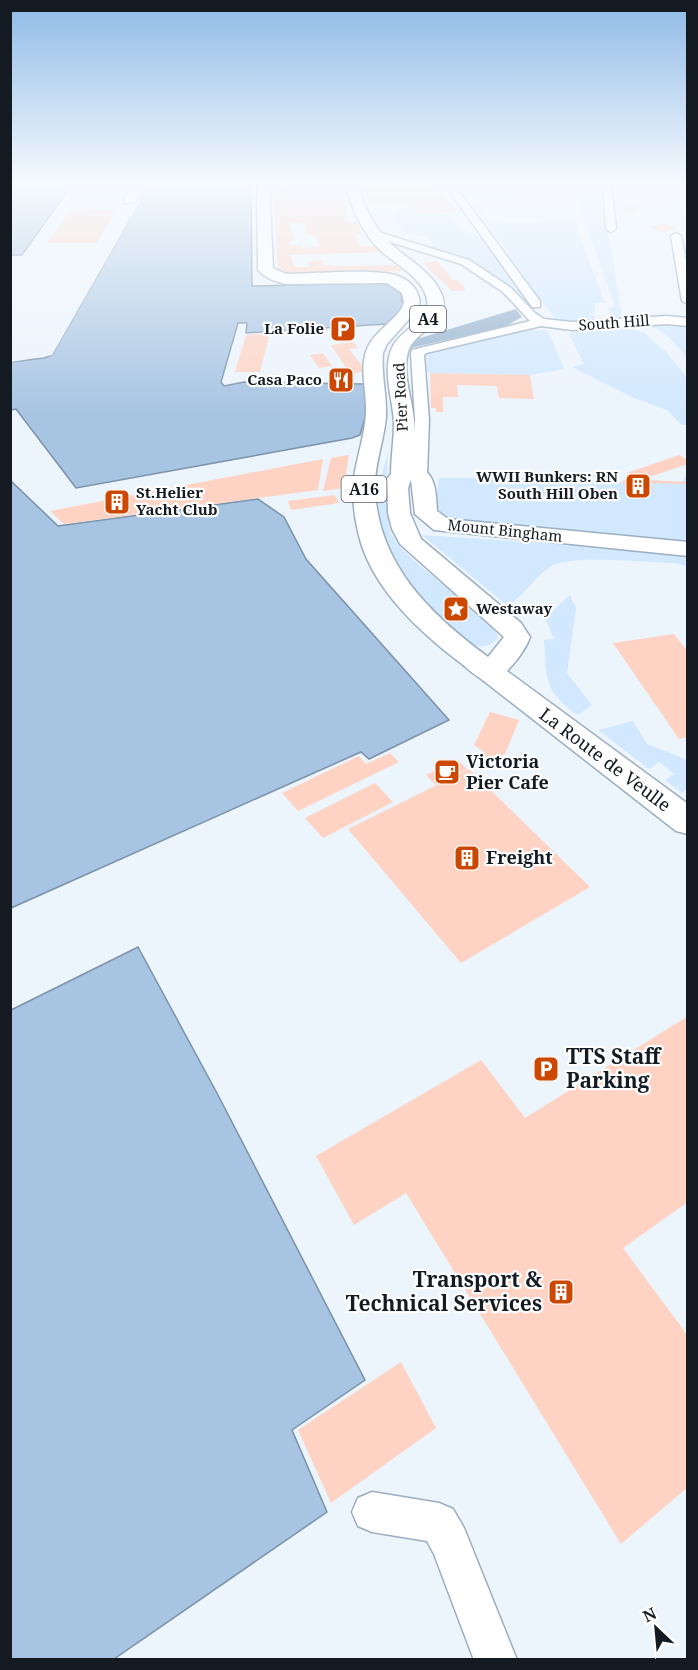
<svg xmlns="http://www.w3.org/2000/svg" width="698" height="1670" font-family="'Noto Serif',serif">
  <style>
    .green { fill: #d2e8ff }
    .forest { fill: #93b0cd }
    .water { fill: #a7c4e2; stroke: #7b91a8; stroke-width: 1.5 }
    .pier { fill: #ecf4fc }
    .building { fill: #fed3c4; fill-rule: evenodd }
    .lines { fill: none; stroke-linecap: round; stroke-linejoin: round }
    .street-casing { stroke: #9caec1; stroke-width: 3 }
    .secondary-casing { stroke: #9caec1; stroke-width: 3 }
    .primary-casing { stroke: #9caec1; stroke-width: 3 }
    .street { fill: #fff; fill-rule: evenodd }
    .secondary { fill: #fff; fill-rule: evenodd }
    .primary { fill: #fff; fill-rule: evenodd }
    .labels { text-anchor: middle; stroke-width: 4.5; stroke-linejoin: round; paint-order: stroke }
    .far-street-label { font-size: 15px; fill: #131a21; stroke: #fff }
    .far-poi-label { font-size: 15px; font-weight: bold; fill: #131a21; stroke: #fff; text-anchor: end }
    .shield { fill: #fff; stroke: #5a5f64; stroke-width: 1.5 }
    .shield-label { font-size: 16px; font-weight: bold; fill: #131a21 }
    .street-label { font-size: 18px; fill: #131a21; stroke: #fff }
    .poi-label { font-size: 18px; font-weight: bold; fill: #131a21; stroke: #fff; text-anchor: start }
    .near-poi-label { font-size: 21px; font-weight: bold; fill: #131a21; stroke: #fff; text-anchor: start }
  </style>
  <rect width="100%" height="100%" fill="#ecf4fc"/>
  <path class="green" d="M582 182H601L622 319 609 316V308L615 307 577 199 580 197Z
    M479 187 492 192 532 191 535 194 468 197 463 191Z
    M87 189H131L125 199H79Z
    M411 204 415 205 420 215 445 214 452 217 461 230 480 236 531 304 527 305C496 274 475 260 434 249L428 237 404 233 392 218 401 209Z
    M473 204H477L491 223 574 220 605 303H595V312L591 314 596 317C586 324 567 322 556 320Z
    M647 323 687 324V358C677 346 664 328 647 326Z
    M625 326 644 333 666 352 687 378V425H682L667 410 632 397 572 367 584 364 569 333Z
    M523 330H546L549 333 564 369 530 375 430 373 424 370 423 354 437 347Z
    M388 453C387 469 385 523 392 536 405 559 454 590 475 610 483 617 496 627 498 638 465 679 383 557 379 525 376 502 381 475 388 453Z
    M637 462 585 479 596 484 619 483 627 479 682 482 687 474V544L455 520C429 512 436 501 439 478H585Z
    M422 535 657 551 687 556V566L673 563C647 562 573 555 553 565 535 575 525 595 508 606Z
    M570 595 576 608 567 673 592 705 578 715C543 691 547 679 544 640L554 639 545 618Z
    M633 721 647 744 687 760V789L682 793 665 780 674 774 659 762 649 769 598 730Z"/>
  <path class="forest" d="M516 309 522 317 506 326 411 348V343L417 339Z"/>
  <path class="water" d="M11 182H74L22 255H11Z
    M151 182H251L252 286 376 283 393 284 401 293 403 308 386 324 246 333 247 323H238L221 382 224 386 244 382 365 384 368 407 360 435 352 438 76 488 16 409 11 410 10 362 44 358 52 355Z
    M10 480 58 526 258 499 284 517 306 559 449 720 369 759 361 752 11 908Z
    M138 947 218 1095 365 1380 292 1430 327 1512 114 1659H11V1010Z"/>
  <path class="pier" d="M148 182H151L52 355 11 362 10 359 50 352Z"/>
  <path class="building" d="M273 182H287L289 191 344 190 346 194 287 196 288 201 343 200 348 222H357L361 234H355L359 246H375L382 252 290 255 295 267H309L308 261 323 260V265L339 266 396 265 403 271 281 273 278 271ZM290 223H305L307 235H316L319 247 301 248V245H290L289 241H295Z
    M363 182H432L457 211 419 215 415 203 368 204Z
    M500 182H517L525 183 493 187 491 184Z
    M626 205 640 207 635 213 621 211Z
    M89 210H113L111 212 115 213 97 243H47L69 212H87Z
    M664 223 677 228 663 232 649 227Z
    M437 261 453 280H457L466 290 452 291 423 263Z
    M270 333 260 372H235L246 335Z
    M354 342 358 348 349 349 366 371 350 374 331 345Z
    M323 353 332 366 319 368 310 355Z
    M430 373 530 375 534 399 499 398 497 386 457 385 458 397H443V412H436V408H431Z
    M349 455 344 488 323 491 331 458Z
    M679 455 688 460V464L649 477 642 473 632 476 627 473Z
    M323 459 318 490 64 524 50 511Z
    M627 479 688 482V484L650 483 653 489 648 491H627L622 481Z
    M335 495 339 503 291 510 288 501Z
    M674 634 688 652V737L679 739 613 643Z
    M490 712 519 720 505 754 481 765 472 757 484 752 474 745Z
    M390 753 399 762 298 811 282 793 359 756 366 764Z
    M458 760 467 769 436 785 426 775Z
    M469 769 590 887 461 963 348 829Z
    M375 783 393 802 323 838 305 818Z
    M688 1016V1202L623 1248 688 1336V1487L621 1544 406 1193 354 1225 316 1156 481 1060 525 1118Z
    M401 1362 436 1428 331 1503 298 1430Z"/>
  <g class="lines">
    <g class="street-casing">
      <path id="street" d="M443 182H452L540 301V307H532Z
        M603 182H611L616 229 611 232 606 229Z
        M375 231 469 260 511 288 535 313 544 319 572 322 667 316 688 318V326L667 324 572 330 541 326 426 353 424 355 429 420 427 474 419 479 413 477 411 474 415 420 411 353 412 350 530 321 503 292 461 264 371 236V232Z
        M676 233 681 236 688 269V304L682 301 671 236Z
        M372 1492 439 1503 453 1509 464 1528 517 1660H474L434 1554 427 1541 372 1532 358 1526 352 1512 358 1498Z"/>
    </g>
    <g class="secondary-casing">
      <path id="secondary" d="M134 182H146L135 203H125L124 200Z
        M490 663 500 666 688 804V834L676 831 480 678 476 672 480 666Z"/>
    </g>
    <g class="primary-casing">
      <path id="primary" d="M257 182H269L273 268 286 274C313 274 376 268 398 276 412 281 422 294 419 308L387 344 383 353C381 374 387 396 386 417 384 441 374 465 375 489 378 565 431 615 488 657L504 637 400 544 392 529 388 513 387 479 391 474C391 457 394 440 394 423 393 399 381 369 393 346 402 328 434 319 426 296 420 276 395 264 381 251 362 233 351 207 345 182H357C363 204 373 226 389 242 406 259 431 270 441 293 455 322 414 330 408 352 402 374 412 398 414 420 415 436 413 451 413 466 436 469 436 492 437 511L448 519 688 542V556L434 530 415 514 411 480 408 488 410 513 421 539 521 623 530 637C526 650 503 682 488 681 478 679 469 670 462 664 422 634 376 592 361 543 354 519 351 495 355 471 359 451 365 432 366 413 367 393 359 368 367 349 374 332 392 323 402 308L404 302 402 293 387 283 286 284C275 281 266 279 258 270Z"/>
    </g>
    <use href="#street" class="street"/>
    <use href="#secondary" class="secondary"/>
    <use href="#primary" class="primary"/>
  </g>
  <linearGradient id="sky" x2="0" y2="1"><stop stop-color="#8ebae6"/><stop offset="0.44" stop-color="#f6fafe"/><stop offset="1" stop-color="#f6fafe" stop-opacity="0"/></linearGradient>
  <rect width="698" height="416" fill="url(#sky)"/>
  <defs>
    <g id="parking-square" transform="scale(1.35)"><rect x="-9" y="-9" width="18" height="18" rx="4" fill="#cc4700" stroke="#fff"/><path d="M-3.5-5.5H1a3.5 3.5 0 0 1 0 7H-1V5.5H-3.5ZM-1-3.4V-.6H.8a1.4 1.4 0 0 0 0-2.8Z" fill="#fff"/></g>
    <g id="restaurant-square" transform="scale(1.35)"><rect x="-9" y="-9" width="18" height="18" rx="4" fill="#cc4700" stroke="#fff"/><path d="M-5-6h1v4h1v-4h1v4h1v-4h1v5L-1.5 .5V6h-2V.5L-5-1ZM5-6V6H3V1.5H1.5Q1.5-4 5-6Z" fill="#fff"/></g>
    <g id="building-square" transform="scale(1.35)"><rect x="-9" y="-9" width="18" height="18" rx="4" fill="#cc4700" stroke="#fff"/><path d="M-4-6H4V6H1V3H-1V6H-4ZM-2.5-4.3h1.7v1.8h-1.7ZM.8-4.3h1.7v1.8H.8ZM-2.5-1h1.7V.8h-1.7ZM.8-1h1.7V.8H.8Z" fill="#fff"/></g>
    <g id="sight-square" transform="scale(1.35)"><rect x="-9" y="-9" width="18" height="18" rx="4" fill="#cc4700" stroke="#fff"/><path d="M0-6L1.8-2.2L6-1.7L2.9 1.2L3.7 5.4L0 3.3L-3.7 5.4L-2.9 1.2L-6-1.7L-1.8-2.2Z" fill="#fff"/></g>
    <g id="cafe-square" transform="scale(1.35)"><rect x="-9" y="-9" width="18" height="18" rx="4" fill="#cc4700" stroke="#fff"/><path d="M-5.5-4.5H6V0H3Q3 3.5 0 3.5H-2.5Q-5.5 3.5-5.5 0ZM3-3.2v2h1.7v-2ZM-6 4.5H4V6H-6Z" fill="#fff"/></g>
  </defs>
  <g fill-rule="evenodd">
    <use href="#parking-square" x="343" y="329"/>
    <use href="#restaurant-square" x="341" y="380"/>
    <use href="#building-square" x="638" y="486"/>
    <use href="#building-square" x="117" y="502"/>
    <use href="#sight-square" x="456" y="609"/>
    <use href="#cafe-square" x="447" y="772"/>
    <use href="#building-square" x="467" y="858"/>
    <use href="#parking-square" x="546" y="1069"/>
    <use href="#building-square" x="561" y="1292"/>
  </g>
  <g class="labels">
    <g class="far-street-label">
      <text transform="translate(614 323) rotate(-4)" y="5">South Hill</text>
      <text transform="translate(401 397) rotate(-93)" y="5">Pier Road</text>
      <text transform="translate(505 531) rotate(6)" y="5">Mount Bingham</text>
    </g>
    <g class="far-poi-label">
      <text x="324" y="334">La Folie</text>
      <text x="322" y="385">Casa Paco</text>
      <text x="618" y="482">WWII Bunkers: RN<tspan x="618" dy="17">South Hill Oben</tspan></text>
      <text x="136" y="498" text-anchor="start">St.Helier<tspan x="136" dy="17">Yacht Club</tspan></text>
      <text x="476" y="614" text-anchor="start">Westaway</text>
    </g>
    <g class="shield">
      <rect x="410" y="306" width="36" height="26" rx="4.5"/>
      <rect x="341.5" y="476" width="45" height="26" rx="4.5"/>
    </g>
    <g class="shield-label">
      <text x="428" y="325">A4</text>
      <text x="364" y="495">A16</text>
    </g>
    <g class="street-label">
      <text transform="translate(605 760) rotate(37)" y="6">La Route de Veulle</text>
    </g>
    <g class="poi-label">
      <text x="466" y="768">Victoria<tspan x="466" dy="21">Pier Cafe</tspan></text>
      <text x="486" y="864">Freight</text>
    </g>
    <g class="near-poi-label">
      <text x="566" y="1064">TTS Staff<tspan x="566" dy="24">Parking</tspan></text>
      <text x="542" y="1287" text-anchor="end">Transport &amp;<tspan x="542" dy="24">Technical Services</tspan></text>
    </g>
  </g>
  <rect width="698" height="1670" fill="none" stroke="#131a21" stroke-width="24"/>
  <g transform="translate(656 1628) rotate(334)" stroke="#ffffff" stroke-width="4.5" paint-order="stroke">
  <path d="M0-4.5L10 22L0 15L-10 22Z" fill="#131a21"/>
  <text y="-9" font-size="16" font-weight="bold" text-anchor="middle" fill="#131a21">N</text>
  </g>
</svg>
